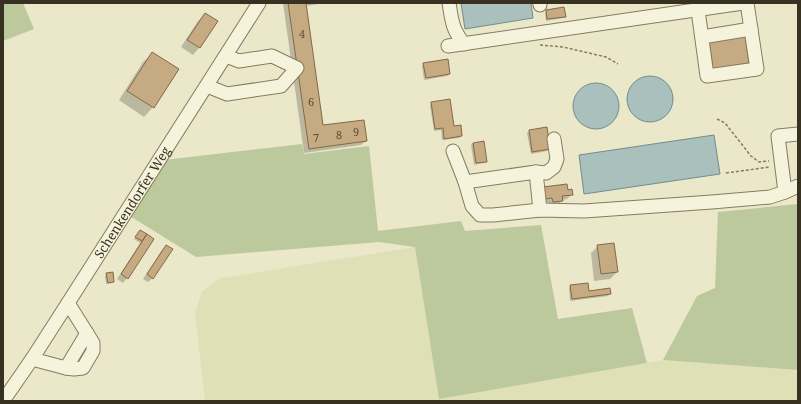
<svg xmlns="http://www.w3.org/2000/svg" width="801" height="404" font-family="'Noto Serif',serif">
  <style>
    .farmland { fill: #e0e0b7 }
    .green { fill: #bcc99d }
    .water { fill: #a9c0bd; stroke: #708e8c }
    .shadow { fill: #0003 }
    .building { fill: #c6aa82; stroke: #836947 }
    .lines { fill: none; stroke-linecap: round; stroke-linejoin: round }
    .minor-casing { stroke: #867b5f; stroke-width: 15 }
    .path { stroke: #867b5f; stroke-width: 1.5; stroke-dasharray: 3 2; stroke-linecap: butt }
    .minor { stroke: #f6f3dc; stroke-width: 13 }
    .labels { text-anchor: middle; stroke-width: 4; stroke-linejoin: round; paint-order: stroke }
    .number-label { font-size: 11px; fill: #5c4e39 }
    .street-label { font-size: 13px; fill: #383021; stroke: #f3f0d8 }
  </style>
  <rect width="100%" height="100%" fill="#ebe7c9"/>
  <path class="farmland" d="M415 247 439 399 663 360 798 370V401H205L195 313 202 291 221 278Z"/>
  <path class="green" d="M3 3H23L34 29 3 41Z
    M302 144 304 154 369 146 378 231 461 221 465 231 541 225 558 319 632 308 647 363 439 399 415 247 379 242 196 257 130 216 164 160Z
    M798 204V370L663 360 697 296 715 288 718 212Z"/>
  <path class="water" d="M461 3H531L533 18 465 29Z
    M627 99a23 23 0 1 1 46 0a23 23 0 1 1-46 0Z
    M573 106a23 23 0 1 1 46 0a23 23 0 1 1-46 0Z
    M714 135 720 174 584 194 579 155Z"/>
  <path class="shadow" d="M283 3H326L305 6 322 127 366 141 361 145 304 153Z
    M547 11 564 16 562 18 546 21 545 13Z
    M205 14 216 21 199 48 193 55 181 47 198 21Z
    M710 42 748 63 746 65 711 70 708 44Z
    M153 53V107L144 117 119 100 143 62Z
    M424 64 449 74 447 76 424 80 422 66Z
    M432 103 453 128 461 136 459 138 442 140 441 130 434 131 430 105Z
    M529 131 549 149 547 151 531 154 527 133Z
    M473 143 486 161 484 163 474 165 471 145Z
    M567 191 572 194 567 199 562 200V201L557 205 549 206 548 202 541 203 539 192Z
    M140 231 152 239 127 278 123 283 117 279 140 243 134 239Z
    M166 246 153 278 148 282 143 279 162 250Z
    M598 246 617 272 610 279 594 281 591 253Z
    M107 274 113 281 111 283 106 284 105 276Z
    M571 286 588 292 610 294 608 296 570 301 569 288Z"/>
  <path class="building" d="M288 3H306L323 125 364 120 367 141 309 149Z
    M564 7 566 17 547 19 546 10Z
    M205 13 218 21 200 48 187 40Z
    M745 36 749 63 713 69 709 41Z
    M152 52 179 69 154 108 127 91Z
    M448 59 450 74 426 78 423 63Z
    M450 99 454 126 461 125 462 136 444 139 443 128 435 129 431 102Z
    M547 127 550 149 532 152 529 130Z
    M484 141 487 162 476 163 473 143Z
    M567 184 568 190 572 189 573 195 562 196 563 201 553 202 552 198 545 199 543 187Z
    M140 230 147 234 142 241 135 237Z
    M147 234 154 239 128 279 121 274Z
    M614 243 618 272 601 274 597 245Z
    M166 245 173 249 153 279 147 274Z
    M113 272 114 282 108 283 106 273Z
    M588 283 589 291 610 288 611 294 572 299 570 285Z
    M82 347 90 352 83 363 75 358Z"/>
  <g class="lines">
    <g class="minor-casing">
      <g id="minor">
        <path d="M449 3C452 21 452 29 464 44"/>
        <path d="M540 3V5"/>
        <path d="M700 3 698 10 707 76 757 69 747 3"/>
        <path d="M702 37 751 29"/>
        <path d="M448 46 743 3"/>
        <path d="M207 86 227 94 281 86 297 68 272 56 239 61 226 56"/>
        <path d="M453 151 465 182 472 206 480 215H493L540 210 584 211 712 202 770 197 785 192 798 186"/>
        <path d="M536 172 546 173 554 167 557 159 554 139"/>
        <path d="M465 182 536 172 540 210"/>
        <path d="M785 192 778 136 798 134"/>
        <path d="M32 359 66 368 74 369 83 368 93 351V343L68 303"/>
        <path d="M66 368 87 333"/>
        <path id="s1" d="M3 401 32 359 68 303 259 3"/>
      </g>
    </g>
    <path class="path" d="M540 45 563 47 606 57 618 64
      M717 119 725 123 751 156 759 162 769 161
      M726 173 770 167"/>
    <use href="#minor" class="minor"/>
  </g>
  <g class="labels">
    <g class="number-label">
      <text x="302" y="38">4</text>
      <text x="311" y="106">6</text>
      <text x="356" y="136">9</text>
      <text x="339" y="139">8</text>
      <text x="316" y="142">7</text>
    </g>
    <g class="street-label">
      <text dy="5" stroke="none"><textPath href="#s1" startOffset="237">Schenkendorfer Weg</textPath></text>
    </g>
  </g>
  <rect width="801" height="404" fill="none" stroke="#383021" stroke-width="8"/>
</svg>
